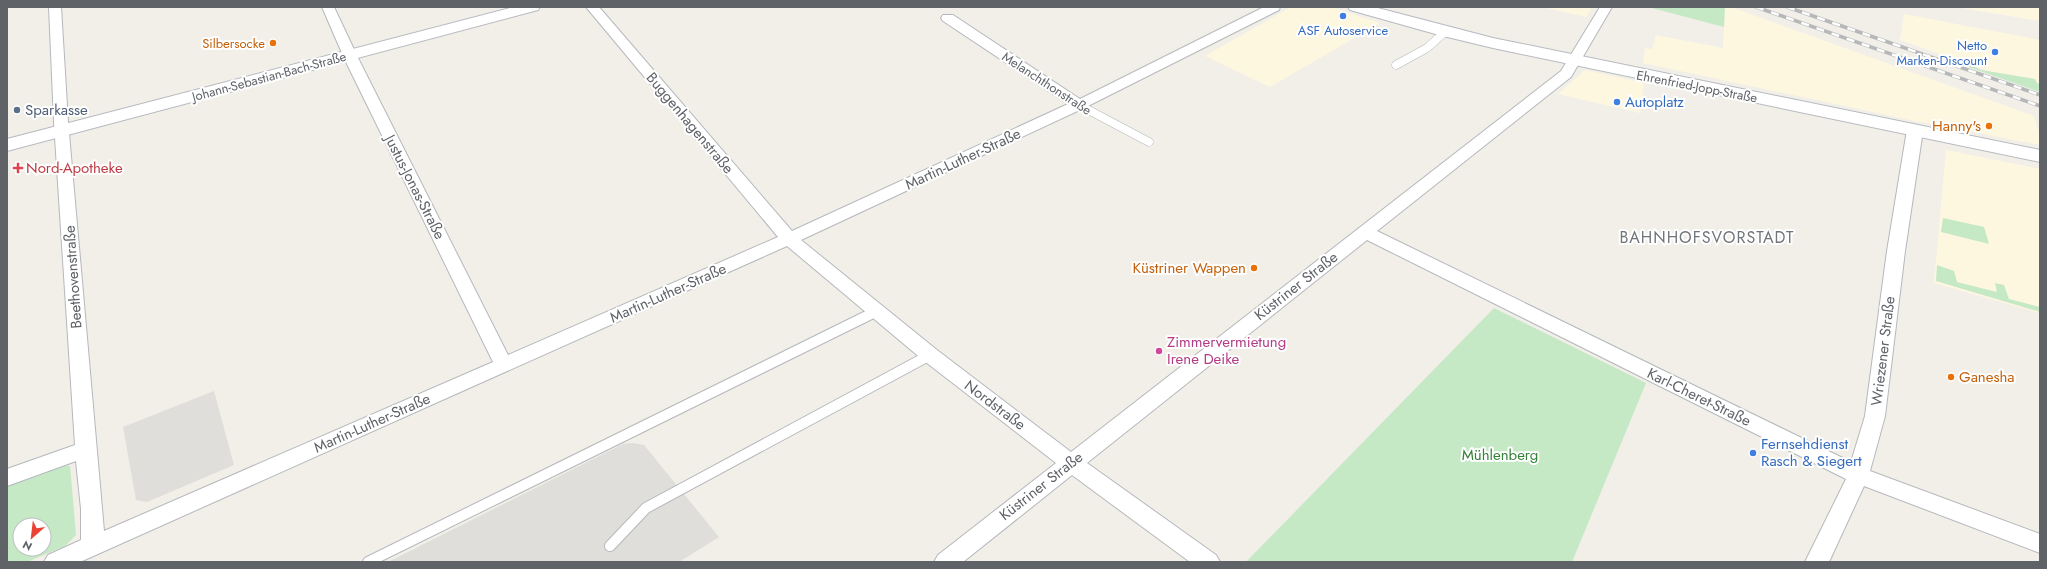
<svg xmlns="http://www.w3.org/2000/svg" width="2047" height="569" font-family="Jost,sans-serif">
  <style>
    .commercial { fill: #fef7e0 }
    .industrial { fill: #e0deda }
    .green { fill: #c5e8c5; fill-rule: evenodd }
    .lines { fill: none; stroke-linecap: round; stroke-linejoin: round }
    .lane-far1-casing { stroke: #b5b8bc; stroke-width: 9 }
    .lane-casing { stroke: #b5b8bc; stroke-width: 12 }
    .street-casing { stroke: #b5b8bc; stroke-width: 2 }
    .secondary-casing { stroke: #b6babf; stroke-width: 2 }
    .lane-far1 { stroke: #fff; stroke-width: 8 }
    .lane { stroke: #fff; stroke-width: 10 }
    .street { fill: #fff; fill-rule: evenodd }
    .secondary { fill: #fff; fill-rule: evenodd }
    .rail-casing { stroke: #b6b7b8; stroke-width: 3.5 }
    .rail { stroke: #fff; stroke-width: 2.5; stroke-dasharray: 8; stroke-linecap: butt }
    .shop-dot { fill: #3f7fe0; stroke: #fff; stroke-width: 1.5 }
    .food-dot { fill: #e8710a; stroke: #fff; stroke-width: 1.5 }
    .service-dot { fill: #5c6f8a; stroke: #fff; stroke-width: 1.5 }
    .health-dot { fill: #e0444e; stroke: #fff; stroke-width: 1.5 }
    .hotel-dot { fill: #d1479c; stroke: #fff; stroke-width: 1.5 }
    .labels { text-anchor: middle; stroke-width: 4; stroke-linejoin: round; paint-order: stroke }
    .far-shop-label { font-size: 13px; fill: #366cbe; stroke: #fff }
    .far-food-label { font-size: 13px; fill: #c56008; stroke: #fff; text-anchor: end }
    .far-street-label { font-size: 13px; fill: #5f6368; stroke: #fff }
    .shop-label { font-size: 15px; fill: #366cbe; stroke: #fff; text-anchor: start }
    .service-label { font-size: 15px; fill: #4e5e75; stroke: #fff; text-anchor: start }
    .street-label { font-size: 15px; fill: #5f6368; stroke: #fff }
    .food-label { font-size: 15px; fill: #c56008; stroke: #fff; text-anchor: end }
    .health-label { font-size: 15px; fill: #be3a42; stroke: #fff; text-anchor: start }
    .hotel-label { font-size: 15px; fill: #b23c85; stroke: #fff; text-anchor: start }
    .park-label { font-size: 15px; fill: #348238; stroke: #fff }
    .neighbourhood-label { font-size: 16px; letter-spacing: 1px; fill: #70757a; stroke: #fff }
  </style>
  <rect width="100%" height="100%" fill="#f1efe8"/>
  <path class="commercial" d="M1291 7H1332L1380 23 1270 87 1205 56Z
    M1542 7H1592L1586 17Z
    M1725 7H1731L2034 116 2040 135V145L1915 121 1643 63 1645 48 1652 49 1656 35 1723 48Z
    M1955 7H2040V21Z
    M1904 14 2040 40V89L1900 40Z
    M1585 70 1644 83 1640 113 1558 94Z
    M1946 150 2040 169V313L1934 283Z"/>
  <path class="industrial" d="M214 391 234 465 147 502 136 500 123 427Z
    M633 443 644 445 719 537 679 562H388L623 444Z"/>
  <path class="green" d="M1648 7H1725L1724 27Z
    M1957 63 1975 67 1981 70 2035 79 2037 83 2040 84V92Z
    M1943 218 1984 227 1989 244 1941 232Z
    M1937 265 1954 271 1957 282 1997 292 1995 283 2004 285 2009 299 2040 307V312L1936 281Z
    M1494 308 1646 383 1572 562H1246Z
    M57 464 70 466 76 535 65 546 27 562H7V484ZM20 525H44V549H20Z"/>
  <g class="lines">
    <g class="lane-far1-casing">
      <path id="lane-far1" d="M1396 65 1427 48 1445 32
        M1079 105 1149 142"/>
    </g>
    <g class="lane-casing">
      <path id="lane" d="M610 546 646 508 930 355
        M368 562 877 311"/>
    </g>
    <g class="street-casing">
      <path id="street" d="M49 7H61L68 122 104 531 493 362 345 60 322 7H334L359 60 508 355 778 237 586 7H599L792 231 1068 104 943 21 941 18 943 15H953L1080 99 1264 7H1280L1279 10 1084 108 801 240 937 350 1071 452 1561 71 1600 7H1612L1571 77 1377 231 1851 462 1865 416 1887 251 1907 130 1910 127H1920L1923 130 1905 251 1885 416 1870 471 2040 534V553L1864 486 1829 562H1805L1846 479 1367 240 1087 463 1216 555 1220 562H1190L1072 475 963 562H934L938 555 1056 463 923 360 787 246 80 562H44L48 555 81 540V509L76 461 7 486V469L75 445 54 122Z"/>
    </g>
    <g class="secondary-casing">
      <path id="secondary" d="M514 7H540L538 10 7 151V139Z
        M1348 7H1374L1493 38 2040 150V162L1493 48 1439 35 1350 10Z"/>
    </g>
    <use href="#lane-far1" class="lane-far1"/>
    <use href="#lane" class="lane"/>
    <use href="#street" class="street"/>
    <use href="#secondary" class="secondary"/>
    <g class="rail-casing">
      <path id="rail" d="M1756 7 2040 106
        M1787 7 2040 95"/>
    </g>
    <use href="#rail" class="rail"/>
  </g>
  <g class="shop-dot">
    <circle cx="1343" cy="16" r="4"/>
    <circle cx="1995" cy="52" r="4"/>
    <circle cx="1617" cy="102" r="4"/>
    <circle cx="1753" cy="453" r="4"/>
  </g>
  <g class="food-dot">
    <circle cx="273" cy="43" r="4"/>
    <circle cx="1989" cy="126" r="4"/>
    <circle cx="1254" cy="268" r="4"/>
    <circle cx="1951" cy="377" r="4"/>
  </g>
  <circle class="service-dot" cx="17" cy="110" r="4"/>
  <path class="health-dot" d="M16 162h4v4h4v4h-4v4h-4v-4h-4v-4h4z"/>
  <circle class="hotel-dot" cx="1159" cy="351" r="4"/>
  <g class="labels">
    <g class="far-shop-label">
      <text x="1343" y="35">ASF Autoservice</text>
      <text x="1987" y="50" text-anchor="end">Netto<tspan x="1987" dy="15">Marken-Discount</tspan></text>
    </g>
    <g class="far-food-label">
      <text x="265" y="48">Silbersocke</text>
    </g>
    <g class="far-street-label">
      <text transform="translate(269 76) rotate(-15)" y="5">Johann-Sebastian-Bach-Straße</text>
      <text transform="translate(1047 83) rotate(33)" y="5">Melanchthonstraße</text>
      <text transform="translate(1697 86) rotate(11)" y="5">Ehrenfried-Jopp-Straße</text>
    </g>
    <g class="shop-label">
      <text x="1625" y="107">Autoplatz</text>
      <text x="1761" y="449">Fernsehdienst<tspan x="1761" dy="17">Rasch &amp; Siegert</tspan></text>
    </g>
    <g class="service-label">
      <text x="25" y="115">Sparkasse</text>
    </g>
    <g class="street-label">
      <text transform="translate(690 123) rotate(50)" y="5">Buggenhagenstraße</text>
      <text transform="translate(963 159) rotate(-25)" y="5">Martin-Luther-Straße</text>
      <text transform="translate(415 187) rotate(63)" y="5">Justus-Jonas-Straße</text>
      <text transform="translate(73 277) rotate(-94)" y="5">Beethovenstraße</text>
      <text transform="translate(1296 286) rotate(-38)" y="5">Küstriner Straße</text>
      <text transform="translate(668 293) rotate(-24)" y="5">Martin-Luther-Straße</text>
      <text transform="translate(1883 351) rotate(-83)" y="5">Wriezener Straße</text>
      <text transform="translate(1699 397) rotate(26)" y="5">Karl-Cheret-Straße</text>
      <text transform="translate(995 405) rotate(37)" y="5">Nordstraße</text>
      <text transform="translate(372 423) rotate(-24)" y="5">Martin-Luther-Straße</text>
      <text transform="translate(1041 486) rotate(-38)" y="5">Küstriner Straße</text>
    </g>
    <g class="food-label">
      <text x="1981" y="131">Hanny's</text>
      <text x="1246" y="273">Küstriner Wappen</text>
      <text x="1959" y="382" text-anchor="start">Ganesha</text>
    </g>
    <g class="health-label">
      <text x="26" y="173">Nord-Apotheke</text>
    </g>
    <g class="hotel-label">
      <text x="1167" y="347">Zimmervermietung<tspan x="1167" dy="17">Irene Deike</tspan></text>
    </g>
    <g class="park-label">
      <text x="1500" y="460">Mühlenberg</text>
    </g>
    <g class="neighbourhood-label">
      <text x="1707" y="243">BAHNHOFSVORSTADT</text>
    </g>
  </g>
  <rect width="2047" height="569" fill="none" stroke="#5f6368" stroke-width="16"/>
  <g transform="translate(32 537) rotate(208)"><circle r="19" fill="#ffffff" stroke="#bfc1c3"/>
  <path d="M0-3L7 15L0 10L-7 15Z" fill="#ea4335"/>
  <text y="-6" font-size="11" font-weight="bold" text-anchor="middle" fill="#5f6368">N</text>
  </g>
</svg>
